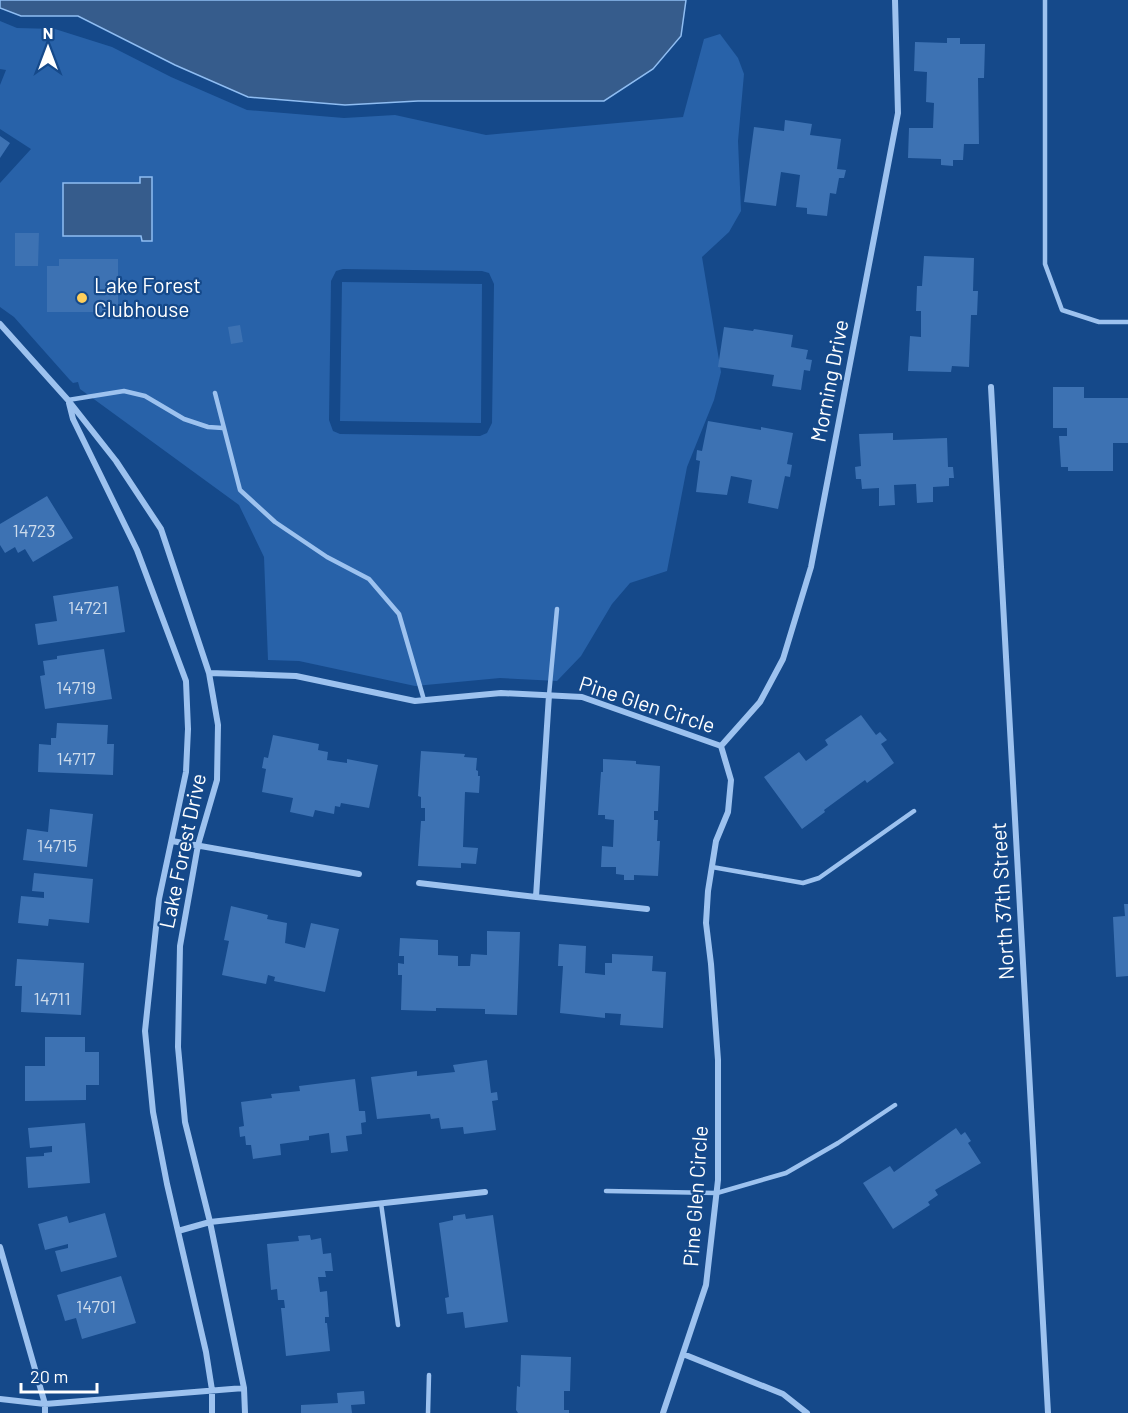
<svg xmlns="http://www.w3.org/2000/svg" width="1128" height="1413" font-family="Barlow,sans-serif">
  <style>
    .green { fill: #2862a9; fill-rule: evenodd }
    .water { fill: #365c8c; stroke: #8fbdf2; stroke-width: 1.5 }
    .building { fill: #3d72b3 }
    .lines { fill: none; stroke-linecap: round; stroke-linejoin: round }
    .service { stroke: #9dc2ef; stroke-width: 4.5 }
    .minor { stroke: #9dc2ef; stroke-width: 6 }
    .poi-dot { fill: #ffcf5b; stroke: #15498a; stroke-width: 2 }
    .labels { text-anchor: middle; stroke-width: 4.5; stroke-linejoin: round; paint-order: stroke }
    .number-label { font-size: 18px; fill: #cedcec }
    .poi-label { font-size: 21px; fill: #fff; stroke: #15498a; text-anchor: start }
    .street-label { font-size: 21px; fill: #fff; stroke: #15498a }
  </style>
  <rect width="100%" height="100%" fill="#15498a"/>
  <path class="green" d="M0 21 17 28 55 29 112 47 171 77 247 110 344 118 395 115 486 135 683 117 704 39 720 34 738 58 744 74 738 141 741 211 729 232 702 257 721 372 714 400 687 467 667 571 630 583 612 604 581 656 557 681 500 678 415 686 299 661 268 660 264 557 239 505 80 389 78 382 73 383 69 379 14 317 0 307V183L31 149 0 129V85L6 70 0 69ZM343 269 482 271 489 273 494 284 492 423 487 433 480 436 340 434 333 431 329 420 331 281 336 271Z
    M342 282 482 284 481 423 340 421Z"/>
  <path class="water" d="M0 0H686L681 36 653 69 604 101H418L345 105 248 97 175 65 78 16H21L0 8Z
    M140 177H152V241H142L141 236H63V183H140Z"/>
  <path class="building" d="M947 38H960V44H985L984 78H978L979 144H964L963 160H953V166L941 165V159L908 158 909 128H933L934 103 926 102 927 72 914 71 915 42 947 43Z
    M785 120 812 124 810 135 841 139 837 169 846 170 844 178H839L836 194 830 193 827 216 807 214V208L796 207 800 175 781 172 776 206 744 202 754 127 784 131Z
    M0 136 10 143 0 158Z
    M15 233H39L38 266H15Z
    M924 256 974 258 973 291H978L977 315H971L969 367 952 366 951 372 908 371 910 336 921 337V311H916L917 286H922Z
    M59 259H118V312H47V266H59Z
    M240 325 243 342 231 344 228 327Z
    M724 327 753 331 754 329 793 335 791 347 808 350 806 359 812 360 810 371 804 370 801 390 772 386 774 375 718 367Z
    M1053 387H1084V398H1128V443H1113V471H1068V467H1061L1059 436H1067V428H1053Z
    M708 421 761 430V427L793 433 787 464 792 465 790 477 785 476 778 509 748 503 752 480 731 476 727 495 696 492 700 461 696 460 697 450 702 451Z
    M893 433V440L947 438 948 467H953L954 478H949V486L933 487V502L917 503 916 484 894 485 895 505 879 506V488L862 489 861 479H856L855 467 861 466 859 434Z
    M47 496 73 538 33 562 25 549 18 553 15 547 5 553 0 545V524Z
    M118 586 125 632 38 645 35 624 57 621 53 596Z
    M104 649 112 699 45 709 40 676 45 675 43 661 57 659V656Z
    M861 715 876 735 880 732 887 740 881 744 894 763 867 783 865 780 824 810 825 812 802 829 764 777 799 752 806 761 828 745 825 740Z
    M57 723 108 725 107 744H114L113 775 38 772 39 744 51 745V738H56Z
    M273 735 319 744 318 750 328 752 327 760 347 763V759L378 765 369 808 341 803 340 807 335 806 334 814 315 810 313 817 290 812 293 798 262 792 266 769 262 768 264 757 268 758Z
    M421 751 465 754 464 757 477 758 476 770 478 771V776H480L479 793 465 792 463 847 478 848 476 864 461 863V868L418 866 421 821H425V808H421V797L418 796Z
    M603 759 636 761V764L660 766 658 811H654V820H658L657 841H660L658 876 634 875V880H624V875L616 874V867H601L602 846 613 847 614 820 605 819V815H598L601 772H603Z
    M50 809 93 814 87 867 23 860 27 829 48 832Z
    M34 873 93 879 89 923 49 919 48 926 18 923 21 896 44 898V892L32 891Z
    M1124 904H1128V976L1116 977 1113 917 1125 916Z
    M231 906 268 915 267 919 287 923 285 943 305 948 311 923 339 929 325 992 274 981 275 977 268 975 266 984 222 975 229 941 224 940Z
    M487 931 520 932 517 1015 485 1014V1009L436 1008V1011L401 1010 402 975H398V963L404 964V956H399L400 938 438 940V955L458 956V966H470L471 954 487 955Z
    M559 944 586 946 585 973 605 975V963H612V954L653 956 652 971 666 972 663 1028 620 1025 621 1014 605 1013V1018L560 1013 563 966H558Z
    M17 959 84 963 81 1015 21 1012 22 986H15Z
    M45 1037H85V1052H99V1085H86V1100L25 1101V1066H45Z
    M487 1060 491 1093 497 1092 498 1100 492 1101 496 1130 464 1134 463 1127 441 1129 439 1118 431 1119 430 1114 377 1119 371 1077 417 1071V1076L455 1072 453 1065Z
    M355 1079 359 1111H365L366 1122 361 1123 362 1134 346 1136 348 1151 331 1153 329 1133 309 1136V1140L280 1144 281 1155 253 1159 251 1145H246L245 1136 240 1137 239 1127 244 1126 241 1102 272 1098 271 1094 300 1091 299 1086Z
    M85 1123 90 1183 28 1188 26 1157 44 1156V1153L52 1152V1146L30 1148 28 1128Z
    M956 1128 961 1135 965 1132 971 1141 968 1143 981 1163 935 1190 938 1195 928 1202 930 1205 893 1229 863 1183 890 1166 894 1172Z
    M105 1213 117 1257 61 1272 55 1251 68 1248V1244L45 1250 38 1224 67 1216 69 1223Z
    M465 1214 466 1219 493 1215 508 1322 465 1328 463 1312 447 1314 445 1298 449 1297 439 1223 453 1220V1216Z
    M310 1235 311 1240 321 1238 323 1254 331 1253 333 1271H325L326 1277H318L320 1292 327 1291 329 1317H325V1323H327L330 1351 286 1356 281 1308H285L284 1300H278L277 1289 271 1290 267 1244 299 1241 298 1236Z
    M121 1276 136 1323 82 1339 76 1318 65 1321 57 1295Z
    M521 1355 571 1357 570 1391H564V1410H569V1413H518L516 1410 517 1386 520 1387Z
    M364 1391 365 1404 351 1405 352 1413H301V1405L338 1403 337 1393Z"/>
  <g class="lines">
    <path class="service" d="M1045 0V264L1062 310 1099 322H1128
      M215 393 240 490 275 522 327 557 369 579 399 614 424 700
      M68 400 124 391 145 396 184 419 208 427 223 428
      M549 695 557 609
      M712 867 803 883 819 878 914 811
      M606 1191 717 1193 786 1173 838 1143 895 1105
      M381 1203 398 1325
      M428 1413 429 1375"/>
    <path class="minor" d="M0 324 68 400 116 461 161 529 209 673 218 725 217 780 198 845 180 946 178 1047 185 1122 210 1222 244 1388 245 1413
      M991 387 1048 1413
      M69 403 73 419 137 550 186 681 188 729 186 772 159 899 145 1031 153 1112 167 1184 206 1352 212 1390V1413
      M209 673 296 676 415 701 501 693 582 697 721 746
      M549 695 536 897 647 909
      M721 746 760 702 783 659 811 567 898 113 895 0
      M172 841 359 874
      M419 883 536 897
      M178 1231 210 1222 485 1192
      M0 1247 45 1404V1413
      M683 1354 783 1394 807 1413
      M0 1399 45 1404 244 1388
      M663 1413 706 1285 718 1180V1060L711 964 706 923 708 891 716 841 728 812 731 780 721 746"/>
  </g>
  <circle class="poi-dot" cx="82" cy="298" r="6"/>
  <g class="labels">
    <g class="number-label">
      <text x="34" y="537">14723</text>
      <text x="88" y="614">14721</text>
      <text x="76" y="694">14719</text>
      <text x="76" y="765">14717</text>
      <text x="57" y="852">14715</text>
      <text x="52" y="1005">14711</text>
      <text x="96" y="1313">14701</text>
    </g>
    <g class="poi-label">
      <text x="94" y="293">Lake Forest<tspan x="94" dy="24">Clubhouse</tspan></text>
    </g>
    <g class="street-label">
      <text transform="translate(830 381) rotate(-79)" y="7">Morning Drive</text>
      <text transform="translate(647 705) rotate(18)" y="7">Pine Glen Circle</text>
      <text transform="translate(183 851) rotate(-78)" y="7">Lake Forest Drive</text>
      <text transform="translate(1003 901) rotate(-93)" y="7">North 37th Street</text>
      <text transform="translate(696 1196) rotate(-86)" y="7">Pine Glen Circle</text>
    </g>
  </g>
  <g transform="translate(48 48)" stroke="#15498a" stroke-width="4.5" paint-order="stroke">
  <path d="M0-4.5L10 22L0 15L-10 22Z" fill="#ffffff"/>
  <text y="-9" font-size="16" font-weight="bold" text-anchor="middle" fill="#ffffff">N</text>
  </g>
  <path d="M21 1383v9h76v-9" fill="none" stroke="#ffffff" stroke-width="3"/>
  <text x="30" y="1383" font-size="18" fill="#ffffff" stroke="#15498a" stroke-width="4.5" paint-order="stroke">20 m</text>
</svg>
